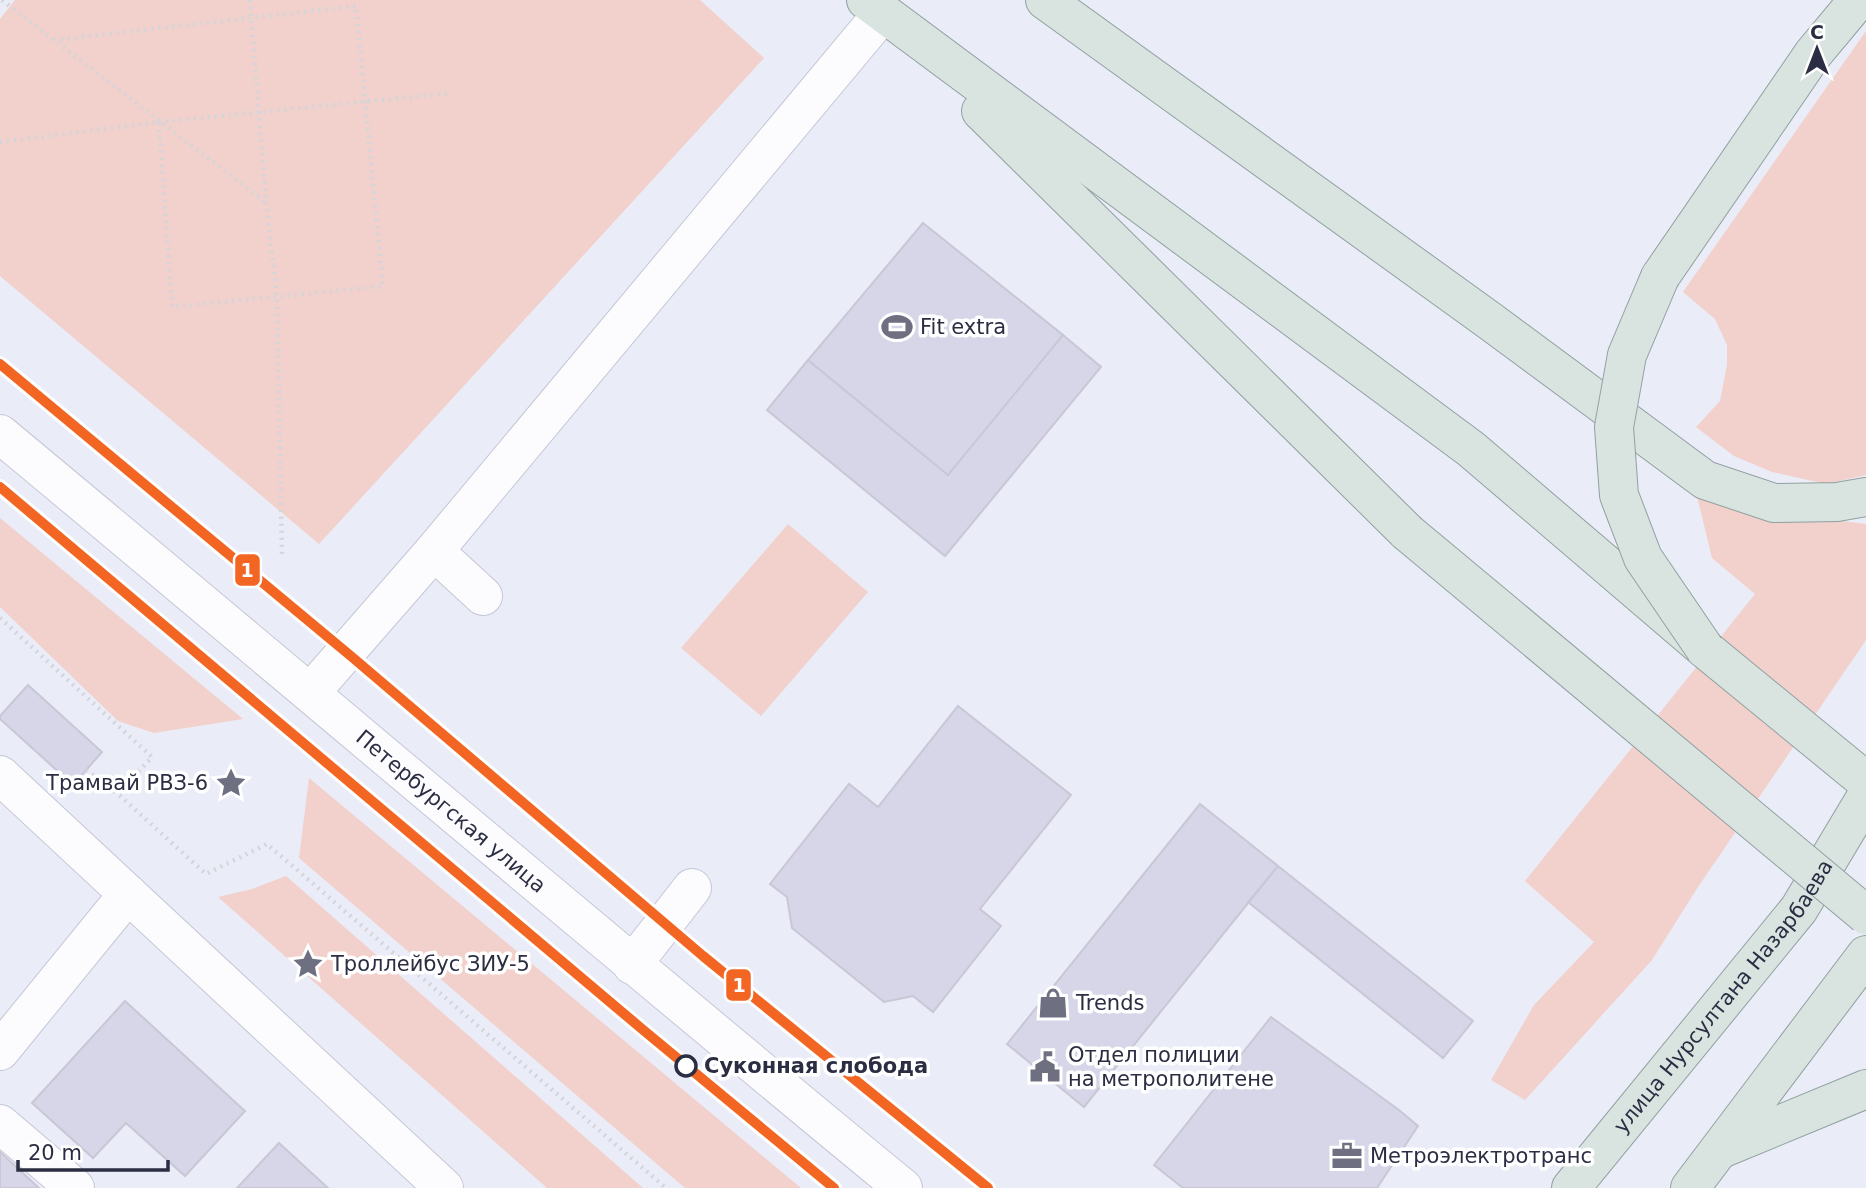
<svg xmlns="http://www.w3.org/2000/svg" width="1866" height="1188" font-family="'DejaVu Sans',sans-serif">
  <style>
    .green { fill: #f2d0cb }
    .building { fill: #d7d5e8; stroke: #c9c7d6; stroke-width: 2 }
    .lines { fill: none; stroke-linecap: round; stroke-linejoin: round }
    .minor-casing { stroke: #c5c7d6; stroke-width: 40 }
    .major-casing { stroke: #90a1a0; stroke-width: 40 }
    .path { stroke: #d4d5d9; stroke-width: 4.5; stroke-dasharray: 2 5; stroke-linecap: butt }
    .minor { stroke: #fcfcfe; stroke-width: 38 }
    .major { stroke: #d9e3e0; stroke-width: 38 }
    .major-bridge-casing { stroke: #90a1a0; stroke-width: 40; stroke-linecap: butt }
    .major-bridge { stroke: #d9e3e0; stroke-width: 38 }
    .metro-1-casing { stroke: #fff; stroke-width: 16 }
    .metro-1 { stroke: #f26522; stroke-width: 10 }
    .stop-dot { fill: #fff; stroke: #2b2e43; stroke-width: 3.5 }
    .labels { text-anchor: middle; stroke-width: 7; stroke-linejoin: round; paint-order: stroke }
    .poi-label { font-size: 21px; fill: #2b2e43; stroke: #fff; text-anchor: start }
    .street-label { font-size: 21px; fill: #2b2e43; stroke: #fff }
    .stop-label { font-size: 21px; font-weight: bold; fill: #2b2e43; stroke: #fff; text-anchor: start }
    .line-badge { stroke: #fff; stroke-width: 2.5 }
    .badge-label { font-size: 19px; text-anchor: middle; font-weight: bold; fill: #fff }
  </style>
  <rect width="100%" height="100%" fill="#eaecf8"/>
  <path class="green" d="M15 0H700L764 58 319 544 0 276V19Z
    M1866 31V475L1826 484 1772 472 1734 456 1696 427 1720 401 1727 365V345L1715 319 1683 292Z
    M1694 484 1785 514 1866 524V640L1696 890 1652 960 1525 1100 1491 1080 1534 1005 1594 942 1525 881 1755 594 1712 558Z
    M0 518 243 719 154 733 118 721 0 607Z
    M788 524 868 592 761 716 681 648Z
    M309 778 801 1188H685L299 858Z
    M286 876 643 1188H547L218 897 252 889Z"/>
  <path class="building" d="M923 223 1063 335 948 475 808 360Z
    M1063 335 1101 367 945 556 767 410 808 360 948 475Z
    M28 685 102 752 73 785 0 719V716Z
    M958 706 1071 795 980 909 1001 926 933 1012 913 996 884 1002 792 928 787 897 770 884 849 784 878 807Z
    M1200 804 1278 866 1084 1107 1007 1044Z
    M1278 866 1473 1021 1443 1058 1248 902Z
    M125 1001 245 1111 185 1176 126 1123 93 1158 32 1103Z
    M1271 1017 1399 1110 1418 1126 1377 1188H1183L1154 1165Z
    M279 1143 328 1188H237Z
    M0 1152 39 1188H0Z"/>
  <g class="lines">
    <g class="minor-casing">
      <g id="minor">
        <path id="s1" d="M0 434C302 685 600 939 903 1188"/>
        <path d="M434 551 483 596"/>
        <path d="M311 692 434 551 882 14"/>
        <path d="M0 775 444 1188"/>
        <path d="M632 965 692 888"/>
        <path d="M0 1051 128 894"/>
        <path d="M0 1124 75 1188"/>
      </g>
    </g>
    <g class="major-casing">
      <g id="major">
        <path d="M866 0 1471 449 1705 649 1866 781"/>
        <path d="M1045 0 1490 321 1705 480 1774 503 1837 502 1866 497"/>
        <path d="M981 111 1407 532"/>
        <path d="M1660 277 1813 54 1858 0"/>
        <path d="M1721 1149 1866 1089"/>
        <path id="s2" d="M1571 1188 1799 909 1866 797"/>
        <path d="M1690 1188 1866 955"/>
      </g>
    </g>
    <path class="path" d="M2 0 265 202
      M250 0 266 203 277 297 282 556
      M159 122 452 93
      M0 142 159 122 172 307 383 286 356 6 55 40
      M0 618 152 757 118 794
      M86 770 118 794 206 874 267 844 666 1188"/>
    <use href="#minor" class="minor"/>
    <use href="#major" class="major"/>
    <g class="major-bridge-casing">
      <path id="major-bridge" d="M1660 277 1627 355 1614 427 1619 495 1643 558 1705 649
        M1407 532 1866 915"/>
    </g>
    <use href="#major-bridge" class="major-bridge"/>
    <g class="metro-1-casing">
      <path id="metro-1" d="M0 364 352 657 703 956 988 1188
        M0 487 642 1029 834 1188"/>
    </g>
    <use href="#metro-1" class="metro-1"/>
  </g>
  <defs>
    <g id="stadium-bare" transform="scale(2.415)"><path d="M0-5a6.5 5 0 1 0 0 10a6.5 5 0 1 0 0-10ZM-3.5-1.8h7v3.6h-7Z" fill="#6e7082" stroke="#fff" stroke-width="2.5" paint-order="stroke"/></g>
    <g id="sight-bare" transform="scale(2.415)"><path d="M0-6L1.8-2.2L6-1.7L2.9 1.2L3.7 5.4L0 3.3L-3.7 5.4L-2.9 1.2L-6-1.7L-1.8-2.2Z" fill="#6e7082" stroke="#fff" stroke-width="2.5" paint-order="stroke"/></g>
    <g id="shop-bare" transform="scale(2.415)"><path d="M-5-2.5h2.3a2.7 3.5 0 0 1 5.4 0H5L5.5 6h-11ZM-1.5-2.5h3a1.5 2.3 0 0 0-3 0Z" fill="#6e7082" stroke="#fff" stroke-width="2.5" paint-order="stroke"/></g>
    <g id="civic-bare" transform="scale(2.415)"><path d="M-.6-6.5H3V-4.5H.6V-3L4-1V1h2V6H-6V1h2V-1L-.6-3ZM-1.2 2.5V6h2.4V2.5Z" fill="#6e7082" stroke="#fff" stroke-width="2.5" paint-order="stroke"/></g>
    <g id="office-bare" transform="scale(2.415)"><path d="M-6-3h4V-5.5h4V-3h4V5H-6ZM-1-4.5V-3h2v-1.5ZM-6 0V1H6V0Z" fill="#6e7082" stroke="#fff" stroke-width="2.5" paint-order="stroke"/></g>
  </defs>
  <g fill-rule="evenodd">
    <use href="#stadium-bare" x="897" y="327"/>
    <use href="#sight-bare" x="231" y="783"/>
    <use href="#sight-bare" x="308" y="964"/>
    <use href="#shop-bare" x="1053" y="1003"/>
    <use href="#civic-bare" x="1045" y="1067"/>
    <use href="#office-bare" x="1347" y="1156"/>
  </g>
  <circle class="stop-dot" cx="686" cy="1066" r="10"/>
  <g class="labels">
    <g class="poi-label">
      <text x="920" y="334">Fit extra</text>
      <text x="208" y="790" text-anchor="end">Трамвай РВЗ-6</text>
      <text x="331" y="971">Троллейбус ЗИУ-5</text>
      <text x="1076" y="1010">Trends</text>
      <text x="1068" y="1062">Отдел полиции<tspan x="1068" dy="24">на метрополитене</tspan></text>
      <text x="1370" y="1163">Метроэлектротранс</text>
    </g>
    <g class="street-label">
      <text dy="7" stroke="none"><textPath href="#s1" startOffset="588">Петербургская улица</textPath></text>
      <text dy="7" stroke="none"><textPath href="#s2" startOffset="245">улица Нурсултана Назарбаева</textPath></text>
    </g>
    <g class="stop-label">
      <text x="704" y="1073">Суконная слобода</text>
    </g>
  </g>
  <g class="line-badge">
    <rect x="234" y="553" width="27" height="34" rx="7" fill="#f26522"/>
    <rect x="725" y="968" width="27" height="34" rx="7" fill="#f26522"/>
  </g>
  <g class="badge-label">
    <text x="247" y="577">1</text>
    <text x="739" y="992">1</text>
  </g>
  <g transform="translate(1817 49)" stroke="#ffffff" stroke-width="5" paint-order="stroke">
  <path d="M0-5L12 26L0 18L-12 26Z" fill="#2b2e43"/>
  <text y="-10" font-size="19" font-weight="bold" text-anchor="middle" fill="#2b2e43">С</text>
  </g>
  <path d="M18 1160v10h150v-10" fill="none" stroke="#2b2e43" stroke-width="3.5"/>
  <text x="28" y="1160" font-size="21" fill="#2b2e43" stroke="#ffffff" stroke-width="5" paint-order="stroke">20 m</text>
</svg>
